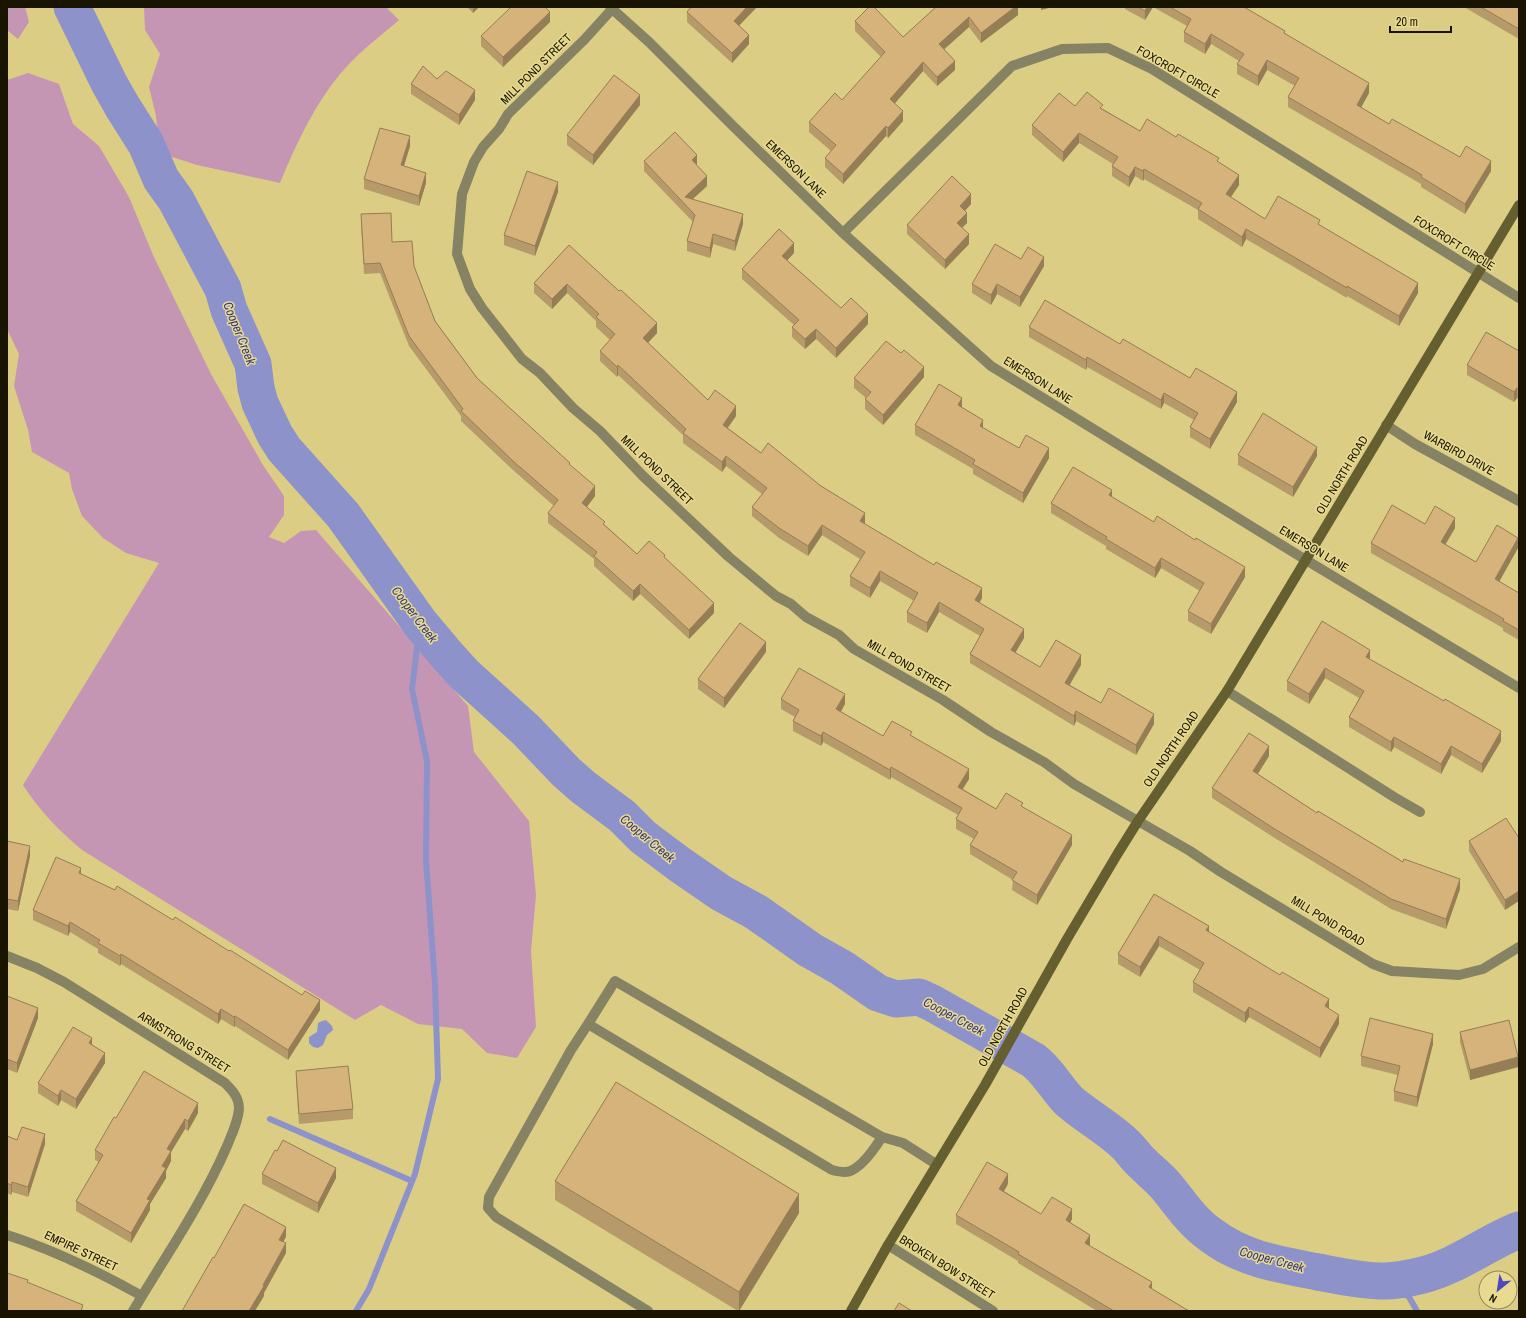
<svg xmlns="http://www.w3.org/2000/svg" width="1526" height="1318" font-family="'Archivo Narrow',sans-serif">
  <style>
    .green { fill: #c596b4 }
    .water { fill: #8d92ca }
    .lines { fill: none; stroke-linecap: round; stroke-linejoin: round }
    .stream { stroke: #8d92ca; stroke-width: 6 }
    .river { stroke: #8d92ca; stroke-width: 37 }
    .lane { stroke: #868264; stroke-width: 10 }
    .street { stroke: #868264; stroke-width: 10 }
    .secondary { stroke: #655e30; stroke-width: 10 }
    .wall { fill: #b79a69 }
    .shaded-wall { fill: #957d55 }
    .building { fill: #d5b37a; stroke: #957d55 }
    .labels { text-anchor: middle; stroke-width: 3; stroke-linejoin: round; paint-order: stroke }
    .street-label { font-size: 12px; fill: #191400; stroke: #e8db91 }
    .water-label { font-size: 13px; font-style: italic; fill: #38387c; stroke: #e8db91 }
  </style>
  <rect width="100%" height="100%" fill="#dbce84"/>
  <path class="green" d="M7 7H25L29 22 18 39 7 30Z
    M144 7H386L399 20C384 33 367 46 353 60 319 94 298 140 280 183L197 165 172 157 158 139 156 116 149 87 160 54 145 30Z
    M28 73 59 84 73 124 99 146 129 197 153 255 211 374 263 465 284 496V515L269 537 284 543 301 531 316 530 468 706 474 752 529 821 536 895 531 951 536 1027 517 1058 487 1053 462 1029 418 1024 381 1005 355 1020 82 850C59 831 39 810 23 785L159 563 126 553 103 538 82 516 72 489 69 473 32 452 28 430 14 386 19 354 7 329V80Z"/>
  <path class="water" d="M326 1020 332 1026 333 1030 327 1035 323 1045 318 1048 313 1047 309 1043V1037L317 1032 318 1023 322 1021Z"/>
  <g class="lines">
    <path class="stream" d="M270 1119 412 1181
      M1385 1281 1409 1297 1417 1311
      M356 1311 369 1289 415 1174 438 1079 435 984 426 860 427 761 412 689 420 623"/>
    <path class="river" d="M72 7 109 83 122 106 146 144 161 179 176 200 223 289 229 310 253 364 256 388 260 403 275 435 284 449 343 515 420 623 446 654 464 674 526 730 566 772 583 787 622 816 643 837 679 864 721 893 756 912 810 950 842 968 878 993 896 999 919 997 932 1003 1033 1060C1048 1071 1056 1088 1069 1101 1087 1117 1109 1128 1126 1145 1131 1150 1135 1156 1140 1161 1149 1170 1158 1177 1166 1186 1180 1203 1192 1222 1211 1235 1242 1259 1281 1265 1318 1272 1340 1276 1362 1281 1384 1281 1397 1281 1411 1278 1423 1275 1458 1266 1486 1243 1519 1230"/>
    <path class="lane" d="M1386 425 1415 444 1519 501
      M1227 691 1394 797 1420 812
      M588 1024 615 981 882 1137
      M648 1311 496 1217 488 1208 489 1197 571 1050 588 1024 832 1170C836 1171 841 1172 845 1172 859 1172 875 1148 882 1137L903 1143 936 1164"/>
    <path class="street" d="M610 7 649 42 733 126 843 233 991 366 1306 560 1519 688
      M614 7 584 40 508 114 499 129 483 147 474 162 462 194 457 254 470 289 482 308 522 359 540 373 573 408 600 431 643 476 729 557 776 596 791 604 806 617 839 635 854 649 943 700 991 732 1044 762 1074 784 1190 851 1221 872 1373 964 1392 971 1459 975 1483 969 1519 947
      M843 233 1012 66 1062 49 1108 48 1152 69 1519 298
      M7 956 37 968 64 982 225 1083C232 1090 239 1097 239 1109 238 1122 232 1134 227 1146 202 1204 165 1257 133 1311
      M7 1235C54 1250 99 1272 142 1296
      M888 1245 993 1311"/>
    <path class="secondary" d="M851 1311 888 1245 985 1085 1067 939 1118 853 1138 821 1227 691 1519 205"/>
  </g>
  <path class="wall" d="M467 7H479L473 13Z
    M691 7H757L739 25 749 44 732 63 687 22V12Z
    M936 7H1018V15L981 43 969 27 944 49 955 70 937 86 923 71 895 103 903 121 888 138 886 136 843 184 825 167V158L831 151 809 132V122L842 100 881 57 855 31V21L903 37Z
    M1125 7H1153L1145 20 1125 9Z
    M1153 7H1244L1285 33 1369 93 1361 107 1389 124 1491 171 1465 214 1421 187V184L1288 107V97L1295 86 1267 70 1258 86 1237 74V64L1239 61 1211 44 1205 54 1184 42V32L1187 26Z
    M1464 7H1519V39Z
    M550 22 503 67 481 46V36Z
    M437 79 475 100 459 125 411 94V84Z
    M640 105 593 165 567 145V135Z
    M1075 106 1103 109 1140 131 1219 163 1239 185 1231 197 1265 219 1320 226 1418 293 1399 326 1347 296V298L1246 239 1242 247 1198 219V210L1144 179 1143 181 1135 176 1129 187 1112 176V166L1113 164 1079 143 1063 162 1032 135V125Z
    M410 146 404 166 426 183 419 206 364 189V179Z
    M644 161 697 165 707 186 693 199 743 224 735 251 713 244 710 258 687 251V241L693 222 644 171Z
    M558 192 535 256 504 245V235Z
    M971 204 965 211 967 223 962 227 969 244 945 269 907 234V225Z
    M361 214 392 242 414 266 435 321 477 378 570 466 595 496 587 507 605 525 637 554 665 558 714 613 689 639 640 594 633 601 594 566V559L548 523V513L554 506 513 470 461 421V416L409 346 380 273 364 274 361 224Z
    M569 245 657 333 648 343 708 400 736 416 728 428 761 453 865 523 864 524 982 598 979 603 1024 638 1015 653 1040 667 1081 665 1070 685 1101 703 1154 724 1136 755 1076 721 1074 726 970 663V654L980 636 939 612 927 633 907 622V612L914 601 880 581 870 598 850 586V576L860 559 822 535 808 556 779 538 752 516V507L762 494 726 466 722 472 683 443V435L618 375 617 377 600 361V351L610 340 596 327V321L567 293 552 309 534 293V283Z
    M794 253 787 260 841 308 868 324 836 358 816 339 805 349 792 337V327L794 325 742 279V269Z
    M1021 259 1044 266 1020 307 997 294 991 305 972 293V284Z
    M1029 327 1120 344 1190 378 1237 402 1210 449 1190 437V427L1194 420 1164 403 1161 409 1087 367 1086 370 1029 337Z
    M1519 351V399L1517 398 1514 402 1467 375V365Z
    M924 377 883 425 865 409V399L866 398 854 388V378Z
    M962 408 983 428 1019 448 1049 458 1023 503 973 474V469L915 435V425Z
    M1238 455 1317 456 1293 497 1238 465Z
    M1112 497 1245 577 1211 634 1188 621V611L1200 591 1161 568 1155 578 1106 549V546L1051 513V503Z
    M1425 524 1455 528 1445 544 1476 562 1518 548 1499 582 1519 593V640L1503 631V628L1371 553V543Z
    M1322 621 1370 659 1501 741 1482 773 1451 755 1441 774 1394 747 1391 752 1349 727V717L1359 698 1325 678 1309 704 1287 691V681Z
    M766 652 724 708 698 689V679Z
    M781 699 845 704 841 712 883 736H912L969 779 963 789 996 809 1023 807 1072 845 1037 905 1012 890 1013 880 970 854V845L974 839 956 829V819L958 815 891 777 890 780 823 742 821 746 793 731V721L795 717 781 709Z
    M1269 756 1258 774 1317 813 1403 862 1460 889 1446 929 1391 909 1273 837 1212 798V788Z
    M1519 838 1505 910 1469 851V841Z
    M7 841 30 856 18 911 7 909Z
    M81 874 320 1010 288 1060 235 1026 234 1027 221 1019 218 1024 121 964 120 966 98 953V949L70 932 68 936 33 920V910Z
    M1154 894 1209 932 1329 1009 1339 1024 1320 1058 1249 1017 1245 1023 1193 992V982L1200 970 1159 946 1140 977 1118 964V954Z
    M7 996 38 1018 17 1073 7 1069Z
    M1460 1032 1518 1067 1470 1080 1460 1042Z
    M1433 1044 1417 1107 1394 1101V1091L1398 1075 1361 1066V1056Z
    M92 1045 105 1063 76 1109 61 1100 58 1106 38 1093V1083Z
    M296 1071 353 1109V1119L299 1124 296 1081Z
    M198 1113 188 1131 185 1129 171 1152V1161L166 1171V1178L150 1204V1210L131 1243 76 1211V1201L99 1162 95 1160V1150L116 1118Z
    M7 1136 17 1140 45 1144 28 1197 12 1192 11 1195 7 1193Z
    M262 1174 336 1178 318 1213 262 1184Z
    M555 1181 799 1213 739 1311H738L555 1200Z
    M1008 1184 1004 1191 1041 1214 1072 1219 1070 1223 1090 1245 1089 1246 1152 1289 1189 1311H1097L1018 1263V1261L956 1224V1215Z"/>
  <path class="shaded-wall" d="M473 7H479L473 13Z
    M747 7H757L734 31V21Z
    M1015 7H1018V15L981 43V33Z
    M1041 7H1053L1041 10Z
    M1147 7H1153L1145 20V11Z
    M550 12V22L503 67V57Z
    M969 17V27L939 54V44Z
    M1211 34V44L1205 54V44Z
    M749 35V44L732 63V53Z
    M1267 60V70L1258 86V76Z
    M955 61V70L937 86V77Z
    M923 62V71L890 109V99Z
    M1369 83V93L1357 115V105Z
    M475 90V100L459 125V115Z
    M640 95V105L593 165V155Z
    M903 111V121L888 138V128Z
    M886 126V136L843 184V174Z
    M1079 133V143L1063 162V152Z
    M410 136V146L401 175V165Z
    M697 155V165L692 160Z
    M1491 161V171L1465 214V204Z
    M1135 167V176L1129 187V177Z
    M1144 169V179L1143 181V171Z
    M426 173V183L419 206V196Z
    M1239 175V185L1226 204V194Z
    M707 176V186L686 205 685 197Z
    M558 182V192L535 256V246Z
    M971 194V204L960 216V206Z
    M967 213V223L957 233V223Z
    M743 214V224L735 251V241Z
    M1246 229V239L1242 247V237Z
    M713 234V244L710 258V248Z
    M969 234V244L945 269V260Z
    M794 243V253L782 266V256Z
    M1044 257V266L1020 307V297Z
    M1418 283V293L1399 326V316Z
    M567 284V293L552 309V299Z
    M997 284V294L991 305V295Z
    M868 314V324L836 358V348Z
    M657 323V333L643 348V338Z
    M816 329V339L805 349V339Z
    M1087 357V367L1086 370V360Z
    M618 365V375L617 377V367Z
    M924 367V377L883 425V415Z
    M1517 388V398L1514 402V392Z
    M1237 392V402L1210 449V439Z
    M1164 393V403L1161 409V400Z
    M962 398V408L958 405Z
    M736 406V416L723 434V425Z
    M983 420V430L980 426Z
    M1317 447V456L1293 497V487Z
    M1049 448V458L1023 503V493Z
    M726 456V466L722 472V462Z
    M595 486V496L582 513V503Z
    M1112 490V500L1109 495Z
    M865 513V523L860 531V521Z
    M1455 518V528L1441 552V542Z
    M822 525V535L808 556V546Z
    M1518 538V548L1495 589V579Z
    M1161 558V568L1155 578V568Z
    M1245 567V577L1211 634V624Z
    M880 571V581L870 598V588Z
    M640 584V594L633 601V591Z
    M982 588V598L975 610V600Z
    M939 602V612L927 633V623Z
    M714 603V613L689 639V630Z
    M1024 629V638L1011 660V650Z
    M766 642V652L724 708V698Z
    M1370 650V659L1366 657Z
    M1081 655V665L1065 692V683Z
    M1325 668V678L1309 704V694Z
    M845 694V704L836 719V709Z
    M1076 711V721L1074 726V716Z
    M1154 714V724L1136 755V745Z
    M1501 731V741L1482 773V764Z
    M823 732V742L821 746V736Z
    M1394 737V747L1391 752V742Z
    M1269 746V756L1253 781V771Z
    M1451 746V755L1441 774V764Z
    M891 767V777L890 780V770Z
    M969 769V779L958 796V787Z
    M1072 835V845L1037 905V895Z
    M30 846V856L18 911V901Z
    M81 868V878L79 873Z
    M1460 879V889L1446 929V919Z
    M1519 891V901L1505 910V900Z
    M70 922V932L68 936V926Z
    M1209 926V936L1206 930Z
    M1159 936V946L1140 977V967Z
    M121 954V964L120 966V956Z
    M1329 999V1009L1325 1006Z
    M320 1000V1010L288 1060V1050Z
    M1249 1007V1017L1245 1023V1013Z
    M38 1008V1018L17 1073V1063Z
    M221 1009V1019L218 1024V1014Z
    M1339 1015V1024L1320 1058V1048Z
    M235 1016V1026L234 1027V1017Z
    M1433 1034V1044L1417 1107V1097Z
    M92 1038V1048L89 1043Z
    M105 1053V1063L76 1109V1099Z
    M1518 1057V1067L1470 1080V1070Z
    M61 1090V1100L58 1106V1096Z
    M198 1103V1113L188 1131V1121Z
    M185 1119V1129L171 1152V1161L166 1171V1178L150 1204V1210L131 1243V1233L162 1166 167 1149Z
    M45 1134V1144L28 1197V1187Z
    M336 1168V1178L318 1213V1203Z
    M1008 1174V1184L999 1199V1189Z
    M12 1182V1192L11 1195V1185Z
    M799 1194V1213L739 1311V1292Z
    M1072 1209V1219L1066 1230V1220Z
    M286 1227V1237L279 1249V1240Z
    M1090 1235V1245L1085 1253V1243Z
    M286 1243V1253L264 1293V1296L255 1311H249Z
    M1152 1282V1292L1149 1287Z"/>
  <path class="building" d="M511 7H545L550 12 503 57 481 36Z
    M691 7H747L734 21 749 35 732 53 687 12Z
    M869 7H874L903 37 936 7H1015L981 33 969 17 939 44 955 61 937 77 923 62 890 99 903 111 888 128 886 126 843 174 825 158 836 145 809 122 835 93 842 100 885 52 855 21Z
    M1138 7H1147L1145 11Z
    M1170 7H1244L1285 31 1284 33 1369 83 1357 105 1389 124 1392 119 1460 157 1466 146 1491 161 1465 204 1421 177 1422 175 1288 97 1299 78 1267 60 1258 76 1237 64 1244 54 1211 34 1205 44 1184 32 1191 19Z
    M1481 7H1519V29Z
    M423 66 437 79 446 71 475 90 459 115 411 84Z
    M614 75 640 95 593 155 567 135Z
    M1087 92 1103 105 1100 108 1140 131 1147 119 1176 137 1178 134 1219 158 1217 161 1239 175 1226 194 1265 219 1278 196 1320 220 1318 224 1418 283 1399 316 1347 286V288L1246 229 1242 237 1198 209 1202 203 1144 169 1143 171 1135 167 1129 177 1112 166 1118 157 1079 133 1063 152 1032 125 1059 93 1075 106Z
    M380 128 410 136 401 165 426 173 419 196 364 179Z
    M675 132 697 155 692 160 707 176 685 197 743 214 735 241 713 234 710 248 687 241 695 215 644 161Z
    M527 171 558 182 535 246 504 235Z
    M952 176 971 194 960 206 967 213 957 223 969 234 945 260 907 225Z
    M391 213 392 242 412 241 414 266 435 321 477 378 570 463 569 464 595 486 582 503 605 522 603 524 637 554 649 541 665 555 664 557 714 603 689 630 640 584 633 591 594 556 597 552 548 513 558 500 513 461 461 411 463 409 409 336 380 263 364 264 361 214Z
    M779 229 794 243 782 256 841 308 851 298 868 314 836 348 816 329 805 339 792 327 799 320 742 269Z
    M995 244 1021 259 1028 247 1044 257 1020 297 997 284 991 295 972 284Z
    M569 245 619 291 621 290 657 323 643 338 708 400 715 390 736 406 723 425 761 453 768 443 821 486 865 513 860 521 934 565 936 562 982 588 975 600 1024 629 1011 650 1040 667 1056 640 1081 655 1065 683 1101 703 1109 688 1154 714 1136 745 1076 711 1074 716 970 654 984 629 939 602 927 623 907 612 918 593 880 571 870 588 850 576 865 552 822 525 808 546 779 528 752 507 767 488 726 456 722 462 683 433 686 429 618 365 617 367 600 351 615 334 596 317 599 314 567 284 552 299 534 283Z
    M1045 300 1120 344 1123 339 1190 378 1196 368 1237 392 1210 439 1190 427 1198 413 1164 393 1161 400 1087 357 1086 360 1029 327Z
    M1486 332 1519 351V389L1517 388 1514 392 1467 365Z
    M886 341 901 353 904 350 924 367 883 415 865 399 871 392 854 378Z
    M939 384 962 398 958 405 983 420 980 426 1019 448 1026 435 1049 448 1023 493 973 464 975 460 915 425Z
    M1263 413 1317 447 1293 487 1238 455Z
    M1073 467 1112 490 1109 495 1154 522 1157 516 1195 540 1196 538 1245 567 1211 624 1188 611 1204 583 1161 558 1155 568 1106 539 1107 537 1051 503Z
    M1392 505 1425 524 1435 506 1455 518 1441 542 1476 562 1497 525 1518 538 1495 579 1519 593V630L1503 621 1504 619 1371 543Z
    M1322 621 1370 650 1366 657 1444 701 1445 699 1501 731 1482 764 1451 746 1441 764 1394 737 1391 742 1349 717 1364 691 1325 668 1309 694 1287 681Z
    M740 623 766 642 724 698 698 679Z
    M799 668 845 694 836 709 883 736 892 721 912 732 910 735 969 769 958 787 996 809 1006 793 1023 803 1021 806 1072 835 1037 895 1012 880 1017 872 970 845 978 832 956 819 962 808 891 767 890 770 823 732 821 736 793 721 799 710 781 699Z
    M1249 733 1269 746 1253 771 1317 813 1318 811 1403 862 1404 859 1460 879 1446 919 1391 899 1273 828 1212 788Z
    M1506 818 1519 838V891L1505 900 1469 841Z
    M7 841 30 846 18 901 7 899Z
    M56 857 81 868 79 873 115 890 117 886 173 920 175 917 229 951 230 950 302 995 305 991 320 1000 288 1050 235 1016 234 1017 221 1009 218 1014 121 954 120 956 98 943 100 940 70 922 68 926 33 910Z
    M1154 894 1209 926 1206 930 1280 975 1282 972 1329 999 1325 1006 1339 1015 1320 1048 1249 1007 1245 1013 1193 982 1204 963 1159 936 1140 967 1118 954Z
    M7 996 38 1008 17 1063 7 1059Z
    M1370 1018 1433 1034 1417 1097 1394 1091 1400 1066 1361 1056Z
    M1509 1020 1518 1057 1470 1070 1460 1032Z
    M73 1027 92 1038 89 1043 105 1053 76 1099 61 1090 58 1096 38 1083Z
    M348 1066 353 1109 299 1114 296 1071Z
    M144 1071 198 1103 188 1121 185 1119 167 1149 171 1151 162 1166 166 1168 147 1199 150 1200 131 1233 76 1201 103 1155 95 1150 114 1117 116 1118Z
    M616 1082 799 1194 739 1292 555 1181Z
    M22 1127 45 1134 28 1187 12 1182 11 1185 7 1183V1136L17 1140Z
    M283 1140 336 1168 318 1203 262 1174 275 1150 277 1151Z
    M987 1162 1008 1174 999 1189 1041 1214 1052 1197 1072 1209 1066 1220 1090 1235 1085 1243 1152 1282 1149 1287 1189 1311H1114L1018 1254 1019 1252 956 1215Z
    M244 1204 286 1227 279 1240 286 1243 263 1285 264 1286 249 1311H182L213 1257 214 1258Z
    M7 1273 28 1280 27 1282 83 1305 81 1311H7Z
    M899 1303 912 1311H894Z"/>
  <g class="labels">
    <g class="street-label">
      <text transform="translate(536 69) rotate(-45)" y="4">MILL POND STREET</text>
      <text transform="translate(1178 72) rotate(30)" y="4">FOXCROFT CIRCLE</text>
      <text transform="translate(796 169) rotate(44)" y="4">EMERSON LANE</text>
      <text transform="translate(1454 243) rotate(32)" y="4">FOXCROFT CIRCLE</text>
      <text transform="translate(1038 380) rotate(32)" y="4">EMERSON LANE</text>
      <text transform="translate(1459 453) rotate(29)" y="4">WARBIRD DRIVE</text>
      <text transform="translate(657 470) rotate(44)" y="4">MILL POND STREET</text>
      <text transform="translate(1342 475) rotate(-59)" y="4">OLD NORTH ROAD</text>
      <text transform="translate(1314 549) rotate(31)" y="4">EMERSON LANE</text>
      <text transform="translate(909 666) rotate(30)" y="4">MILL POND STREET</text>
      <text transform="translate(1171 749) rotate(-56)" y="4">OLD NORTH ROAD</text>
      <text transform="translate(1328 921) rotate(32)" y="4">MILL POND ROAD</text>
      <text transform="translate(1003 1027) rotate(-61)" y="4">OLD NORTH ROAD</text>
      <text transform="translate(184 1042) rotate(32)" y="4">ARMSTRONG STREET</text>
      <text transform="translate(81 1251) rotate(25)" y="4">EMPIRE STREET</text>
      <text transform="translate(947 1267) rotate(32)" y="4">BROKEN BOW STREET</text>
    </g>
    <g class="water-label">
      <text transform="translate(240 333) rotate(68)" y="5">Cooper Creek</text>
      <text transform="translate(415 614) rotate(53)" y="5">Cooper Creek</text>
      <text transform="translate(648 838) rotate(40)" y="5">Cooper Creek</text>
      <text transform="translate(954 1016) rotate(28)" y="5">Cooper Creek</text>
      <text transform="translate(1272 1259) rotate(15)" y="5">Cooper Creek</text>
    </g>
  </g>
  <rect width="1526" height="1318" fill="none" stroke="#191400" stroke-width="16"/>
  <g transform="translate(1498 1290) rotate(210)"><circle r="19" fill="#e8db91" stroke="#958b57"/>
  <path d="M0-3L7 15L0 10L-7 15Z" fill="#4f48be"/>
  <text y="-6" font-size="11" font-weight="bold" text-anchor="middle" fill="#191400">N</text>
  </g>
  <path d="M1390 26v6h61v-6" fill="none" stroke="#191400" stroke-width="2"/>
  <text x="1396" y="26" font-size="12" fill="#191400" stroke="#e8db91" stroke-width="3" paint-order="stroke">20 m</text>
</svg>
